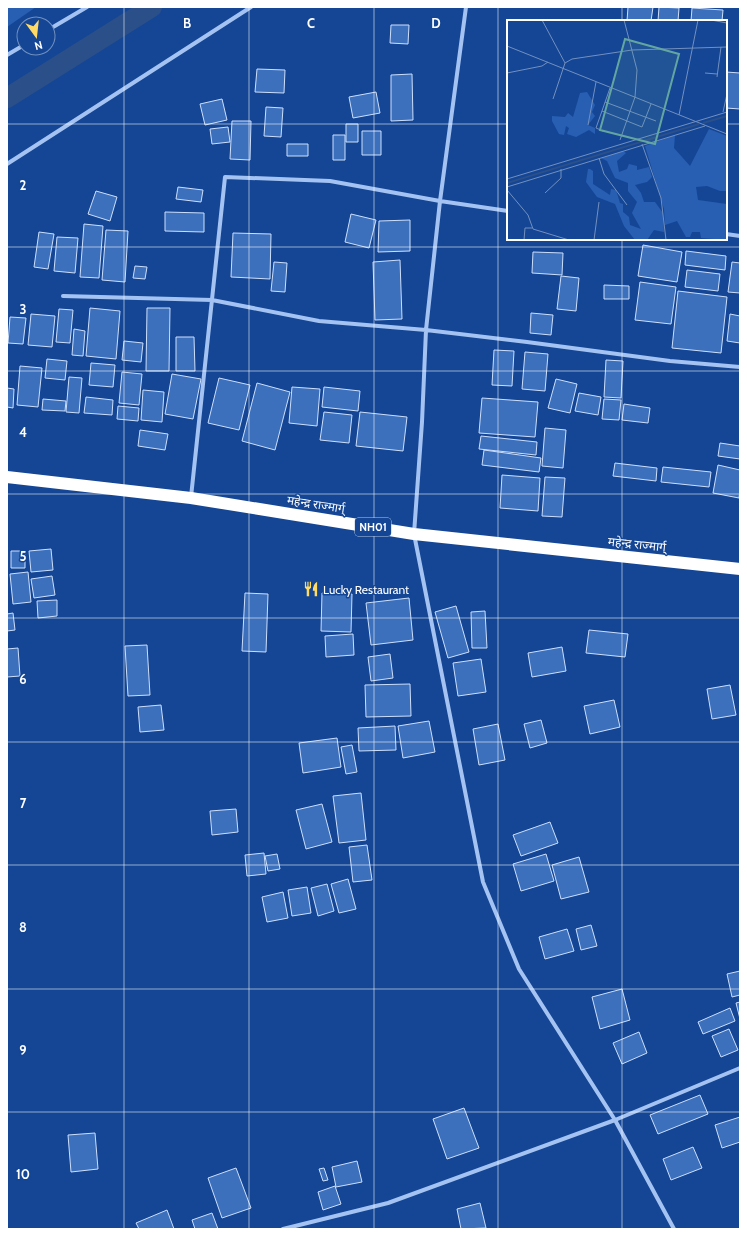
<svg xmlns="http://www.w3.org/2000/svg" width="747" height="1236" viewBox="0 0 747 1236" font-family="Cabin,'Noto Sans Devanagari',sans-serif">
<rect width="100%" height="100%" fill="#144695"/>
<path fill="#285fb3" d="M7,7H36L7,27Z"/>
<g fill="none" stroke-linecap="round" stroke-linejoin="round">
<path stroke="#2b4f89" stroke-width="20" d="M7,98L152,7"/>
</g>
<path fill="#3d70bc" stroke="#ccdffc" d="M628,7H653L651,21H627Z
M659,7L679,8L678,21H658Z
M692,8L723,10L722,21H691Z
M391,25H409L408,44L390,43Z
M257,69L285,70L284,93L255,92Z
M726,72L740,73V109L726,108Z
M412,74L413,120L391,121V75Z
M376,92L380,113L353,118L349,97Z
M222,99L227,120L205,125L200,104Z
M266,107L283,108L281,137L264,136Z
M232,121H251L250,160L230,159Z
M346,124H358V142H346Z
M228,127L230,142L212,144L210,129Z
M362,131H381V155H362Z
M333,135H345V160H333Z
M287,144H308V156H287Z
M178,187L203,190L201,202L176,199Z
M96,191L117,197L110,221L88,214Z
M165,212L204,213V232L165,231Z
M351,214L376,220L369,248L345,242Z
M410,220V251L378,252L379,221Z
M84,224L103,226L99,278L80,277Z
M106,230L128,231L125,282L102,280Z
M39,232L54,234L48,269L34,267Z
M233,233L271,234L270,279L231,277Z
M57,237L78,238L75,273L54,271Z
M643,245L682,252L677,282L638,276Z
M686,251L726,256L725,270L685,265Z
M533,252L563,253L562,275L532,273Z
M400,260L402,319L375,320L373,262Z
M274,262L287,263L285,292L271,291Z
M732,262L740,263V293L728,292Z
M135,266L147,267L145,279L133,278Z
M687,270L720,274L718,291L685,287Z
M561,276L579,278L576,311L557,309Z
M640,282L676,287L671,324L635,320Z
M604,285L629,286V299H604Z
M678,291L727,297L721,353L672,348Z
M90,308L120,311L116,359L86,356Z
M147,308H170L169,371H146Z
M59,309L73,310L70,343L56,342Z
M531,313L553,315L551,335L530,333Z
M31,314L55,316L52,347L28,345Z
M730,314L740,316V343L727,341Z
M10,317L26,318L23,344L8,343Z
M74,329L85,331L83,356L72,355Z
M176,337H194L195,371H176Z
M124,341L143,343L141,362L122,360Z
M494,350L514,351L512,386L492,385Z
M525,352L548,354L545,391L522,389Z
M47,359L67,361L65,380L45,378Z
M606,360L623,361L621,398L604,397Z
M91,363L115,365L113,387L89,385Z
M20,366L42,368L38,407L17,405Z
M122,372L142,374L139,405L119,403Z
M172,374L201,379L193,419L165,414Z
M69,377L82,378L79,413L66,412Z
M219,378L250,385L239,430L208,423Z
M556,379L577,384L570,413L548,408Z
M257,383L290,392L275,450L242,441Z
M292,387L320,389L317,426L289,423Z
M324,387L360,391L358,411L322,407Z
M7,388L14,389L13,408L7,407Z
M143,390L164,392L162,422L141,420Z
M579,393L601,397L598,415L575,411Z
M86,397L113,400L112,415L84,413Z
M482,398L538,402L535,437L479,433Z
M43,399L66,401L65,411L42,410Z
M604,399L621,400L619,420L602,419Z
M624,404L650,408L648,423L622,420Z
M118,406L139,408L138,421L117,419Z
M324,412L352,415L349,443L320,440Z
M360,412L407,417L403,451L356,446Z
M545,428L566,430L563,468L542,466Z
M140,430L168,434L165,450L138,446Z
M481,436L537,442L536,455L479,449Z
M720,443L740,446V459L718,456Z
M484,450L541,458L539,472L482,465Z
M615,463L657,468L656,481L613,476Z
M718,465L740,470V490L739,498L713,493Z
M663,467L711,472L709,487L661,482Z
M502,475L540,478L538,511L500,508Z
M545,477L565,478L562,517L542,516Z
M51,549L53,570L31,572L29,551Z
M11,551H25V568H11Z
M28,572L31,602L13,604L10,574Z
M52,576L55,595L34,598L31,579Z
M245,593L268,594L266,652L242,651Z
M322,593L352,594L351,632L321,631Z
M409,598L413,640L371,645L366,603Z
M57,600V616L38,618L37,601Z
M456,606L469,652L448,658L435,612Z
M485,611L487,648H472L471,612Z
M13,613L15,630L7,631V614Z
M589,630L628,634L625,657L586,653Z
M353,634L354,655L326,657L325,636Z
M147,645L150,695L128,696L125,646Z
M562,647L566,671L532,677L528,653Z
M18,648L20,676L7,677V649Z
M390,654L393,678L371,681L368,657Z
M481,659L486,692L458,696L453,663Z
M410,684L411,716L366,717L365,685Z
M730,685L736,715L712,719L707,689Z
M614,700L620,727L590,734L584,706Z
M161,705L164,730L140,732L138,707Z
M541,720L547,743L530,748L524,724Z
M429,721L435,752L403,758L398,726Z
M498,724L505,760L479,765L473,729Z
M395,726L396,750L359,751L358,728Z
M337,738L341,767L303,773L299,743Z
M352,745L357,772L346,774L341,747Z
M361,793L366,840L339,843L333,796Z
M322,804L332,842L306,849L296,810Z
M236,809L238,832L212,835L210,811Z
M550,822L558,843L521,856L513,835Z
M367,845L372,880L353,882L349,847Z
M264,853L266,874L247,876L245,855Z
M277,854L280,869L268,871L265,856Z
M546,854L554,881L521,891L513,864Z
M579,857L589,892L561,899L552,865Z
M348,879L356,909L339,913L331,884Z
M327,884L334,911L318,916L311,888Z
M307,887L311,913L292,916L288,890Z
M283,892L288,918L267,922L262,897Z
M591,925L597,946L581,950L576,929Z
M567,929L574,951L545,959L539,937Z
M740,971V995L732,997L727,974Z
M622,989L630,1020L600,1029L592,997Z
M740,1002V1019L736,1003Z
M730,1008L735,1021L703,1034L698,1022Z
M729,1029L738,1050L721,1057L712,1036Z
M639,1032L647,1053L622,1064L613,1043Z
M700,1095L708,1114L658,1134L650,1115Z
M464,1108L479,1148L447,1159L433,1119Z
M740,1117V1142L722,1148L715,1125Z
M95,1133L98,1169L71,1172L68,1135Z
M693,1147L702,1168L671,1180L663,1159Z
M357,1161L362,1182L336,1187L332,1167Z
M236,1168L251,1208L222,1218L208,1178Z
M324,1168L328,1180L323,1181L319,1169Z
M335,1186L341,1204L323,1210L318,1192Z
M480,1203L486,1228L461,1229L457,1209Z
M167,1210L174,1229H139L136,1223Z
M212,1213L218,1229H195L192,1220Z"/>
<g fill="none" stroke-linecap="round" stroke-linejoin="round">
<path stroke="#a4c3f2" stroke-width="4" d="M466,7L440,201L426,330L422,422L414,534L483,882L519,969L615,1120L674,1229
M48,30L87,7
M7,55L24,45
M7,164L251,7
M726,234L740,236
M63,296L212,300L319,321L426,330L527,342L670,361L740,367
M191,497L225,177L330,181L440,201L508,211
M283,1229L388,1203L615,1120L740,1068"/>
<path stroke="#fff" stroke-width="12" d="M7,477L191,498L414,534L740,569"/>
</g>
<path fill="none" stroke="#fff" stroke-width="1" stroke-opacity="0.55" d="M124,7V1229M249,7V1229M374,7V1229M498,7V1229M622,7V21M7,124H508M726,124H740M622,239V1229M7,247H740M7,371H740M7,494H740M7,618H740M7,742H740M7,865H740M7,989H740M7,1112H740"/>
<defs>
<symbol id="restaurant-bare" viewBox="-9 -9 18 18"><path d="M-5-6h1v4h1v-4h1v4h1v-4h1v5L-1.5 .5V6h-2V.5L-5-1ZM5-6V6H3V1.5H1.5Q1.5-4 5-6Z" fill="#ffda65" stroke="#144695" stroke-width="2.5" paint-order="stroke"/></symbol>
</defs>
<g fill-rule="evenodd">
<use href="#restaurant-bare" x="300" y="578" width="22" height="22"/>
</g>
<g text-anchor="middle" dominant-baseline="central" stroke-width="3" stroke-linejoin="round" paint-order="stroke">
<rect fill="#144695" stroke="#b8c8df" stroke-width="1" x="355" y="518" width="36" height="18" rx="3"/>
<g font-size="11" font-weight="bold" fill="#fff">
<text x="373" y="527">NH01</text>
</g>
<g font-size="12" fill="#fff" stroke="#144695">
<text transform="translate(316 504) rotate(9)">महेन्द्र राज्मार्ग्</text>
<text transform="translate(637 544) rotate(6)">महेन्द्र राज्मार्ग्</text>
</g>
<g font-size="12" fill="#fff" stroke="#144695" text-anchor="start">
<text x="323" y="589">Lucky Restaurant</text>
</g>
</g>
<g transform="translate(507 20)">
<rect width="220" height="220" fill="#144695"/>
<path d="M80,72L88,85L85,92L88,96L81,105L88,108V114L82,110L69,117L60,114L62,108L59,106L57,115L52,114L45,101V96L58,97L61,93L66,97L73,73ZM202,109L220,116L219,171H213L200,166L189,167L191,180L220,184V220L194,218L193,212H185L183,217H179L170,201L158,205L157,189L138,126L168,115L167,128L183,146ZM116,131L119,133L110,141L112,152L120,149L122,144L130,146V150L142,147L145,157L140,162L128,165L134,173L137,182H148L156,193L157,212L147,210L140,220H128L117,206L108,184L90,177L79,162L81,149H83L86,151V164L103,175L104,169L109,170L113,183L116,184V192L122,197L123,205L134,209L125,193L130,182L121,171V163L108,158L100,141L94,138Z" fill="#285fb3"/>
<path fill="none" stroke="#2b4f89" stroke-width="2" d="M196,103L220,96M0,163L192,104"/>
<path fill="none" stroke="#7290bf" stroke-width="1" d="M35,0L58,43L46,79M204,0L220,3M0,26L220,114M58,43L65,39L125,30L220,27M0,53L35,46L41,42M198,53L210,54M210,57L214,27M98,82L149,101M95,91L135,107L144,84M216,92L220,74M172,95L191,0M81,105L89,62M96,111L89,108L103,68M113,120L128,77L130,50L117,0M135,124L154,178L159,220M92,138L97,154L120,185M0,159L220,92M0,167L198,106M0,170L21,195L26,209L62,220M38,173L54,158V149M17,220L18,208H25M87,220L92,182"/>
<path fill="#63a6a1" fill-opacity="0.15" stroke="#63a6a1" stroke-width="2" d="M118,19L172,34L148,124L93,110Z"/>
<rect width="220" height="220" fill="none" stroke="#fff" stroke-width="2"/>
</g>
<g font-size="13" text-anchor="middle" font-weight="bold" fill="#fff" stroke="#144695" stroke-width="3" stroke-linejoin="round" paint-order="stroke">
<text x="187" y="28">B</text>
<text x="311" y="28">C</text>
<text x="436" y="28">D</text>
<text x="23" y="190">2</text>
<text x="23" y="314">3</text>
<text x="23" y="437">4</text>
<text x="23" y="561">5</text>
<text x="23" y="684">6</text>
<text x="23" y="808">7</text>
<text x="23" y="932">8</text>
<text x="23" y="1055">9</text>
<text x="23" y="1179">10</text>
</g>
<rect width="747" height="1236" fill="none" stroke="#ffffff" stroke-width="16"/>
<g transform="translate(36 36) rotate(165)"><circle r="19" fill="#144695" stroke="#7290bf"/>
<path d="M0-3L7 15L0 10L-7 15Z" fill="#ffda65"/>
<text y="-6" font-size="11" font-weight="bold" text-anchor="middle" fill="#ffffff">N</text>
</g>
</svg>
